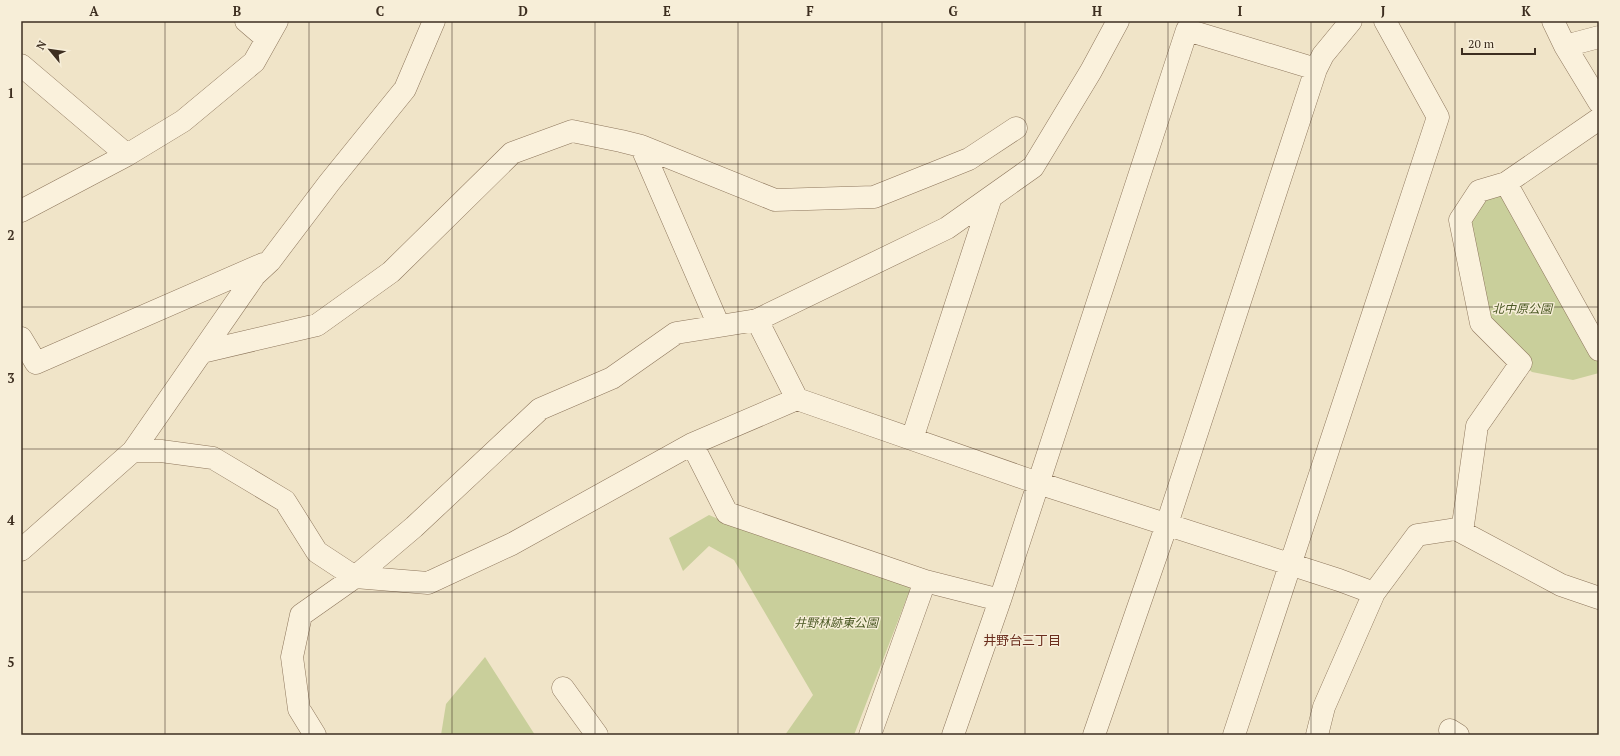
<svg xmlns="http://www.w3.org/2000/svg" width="1620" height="756" viewBox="0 0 1620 756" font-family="'PT Serif','Noto Sans JP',serif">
<rect width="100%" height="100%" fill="#f0e4c8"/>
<path fill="#c9cf9b" d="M1506,183L1599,362V373L1573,380L1532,372L1482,332L1460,220Z
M709,515L744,530L911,587L854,735H785L813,695L734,560L709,546L683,571L669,538Z
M485,657L535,735H441L446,704Z"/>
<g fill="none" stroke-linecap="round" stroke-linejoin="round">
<defs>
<path id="minor" d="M246,21L267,39
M1553,21L1565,46L1599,102
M1565,46L1599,37
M21,65L127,155
M1599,119L1506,183L1599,350
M641,146L775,200L874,197L969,159L1016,128
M21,211L127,155L183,121L254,62L277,21
M757,320L797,399
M21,338L36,363L263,264
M202,352L317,325L391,272L512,153L572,131L621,141L641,146L719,326
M912,439L991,197
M692,444L727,513L925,581L1000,600
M133,451H161L213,458L285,501L317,552L355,577L414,527L540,409L612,378L676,333L757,320L947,228L1033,167L1091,71L1118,21
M1462,532L1477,426L1521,363L1481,323L1460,220L1479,191L1506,183
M21,550L133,451L255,275L270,261L329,183L405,89L434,21
M563,688L597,735
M1450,730L1458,735
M315,735L299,709L292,657L301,615L355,577L428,583L512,544L692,444L797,399L1038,483L1339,580L1374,593L1417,535L1456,529L1561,585L1599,598
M870,735L925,581
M953,735L1000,600L1187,30L1316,69
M1094,735L1167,524L1316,69L1323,55L1351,21
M1234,735L1438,117L1385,21
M1317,735L1324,707L1374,593"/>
</defs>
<use href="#minor" stroke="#8d765c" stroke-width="23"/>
<use href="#minor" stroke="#faf1dc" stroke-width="22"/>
</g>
<path fill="none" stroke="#3d2e20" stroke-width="1" stroke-opacity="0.55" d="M165,21V735M309,21V735M452,21V735M595,21V735M738,21V735M882,21V735M1025,21V735M1168,21V735M1311,21V735M1455,21V735M21,164H1599M21,307H1599M21,449H1599M21,592H1599"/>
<g text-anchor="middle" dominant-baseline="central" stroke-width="3" stroke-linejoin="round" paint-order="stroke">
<g font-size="12" font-style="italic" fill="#4d5a26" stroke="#f7eed8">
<text x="1522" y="308">北中原公園</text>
<text x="836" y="622">井野林跡東公園</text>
</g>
<g font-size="13" fill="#6b2e1e" stroke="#f7eed8">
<text x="1022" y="640">井野台三丁目</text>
</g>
</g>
<rect width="1620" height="756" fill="none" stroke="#f7eed8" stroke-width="44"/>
<g transform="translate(50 50) rotate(299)" stroke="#f7eed8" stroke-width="3" paint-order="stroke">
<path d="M0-3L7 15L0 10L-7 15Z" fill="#3d2e20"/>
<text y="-6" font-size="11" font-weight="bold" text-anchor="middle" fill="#3d2e20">N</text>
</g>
<path d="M1462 48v6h73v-6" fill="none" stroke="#3d2e20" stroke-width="2"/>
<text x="1468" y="48" font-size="12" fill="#3d2e20" stroke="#f7eed8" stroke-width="3" paint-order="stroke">20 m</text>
<rect x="22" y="22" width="1576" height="712" fill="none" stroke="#3d2e20" stroke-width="1.5"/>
<g font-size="13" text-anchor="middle" font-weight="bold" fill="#3d2e20">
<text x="94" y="16">A</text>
<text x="237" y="16">B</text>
<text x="380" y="16">C</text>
<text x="523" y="16">D</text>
<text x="667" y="16">E</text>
<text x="810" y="16">F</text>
<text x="953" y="16">G</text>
<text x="1097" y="16">H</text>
<text x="1240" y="16">I</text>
<text x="1383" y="16">J</text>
<text x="1526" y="16">K</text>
<text x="11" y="98">1</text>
<text x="11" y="240">2</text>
<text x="11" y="383">3</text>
<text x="11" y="525">4</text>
<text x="11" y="667">5</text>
</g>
</svg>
